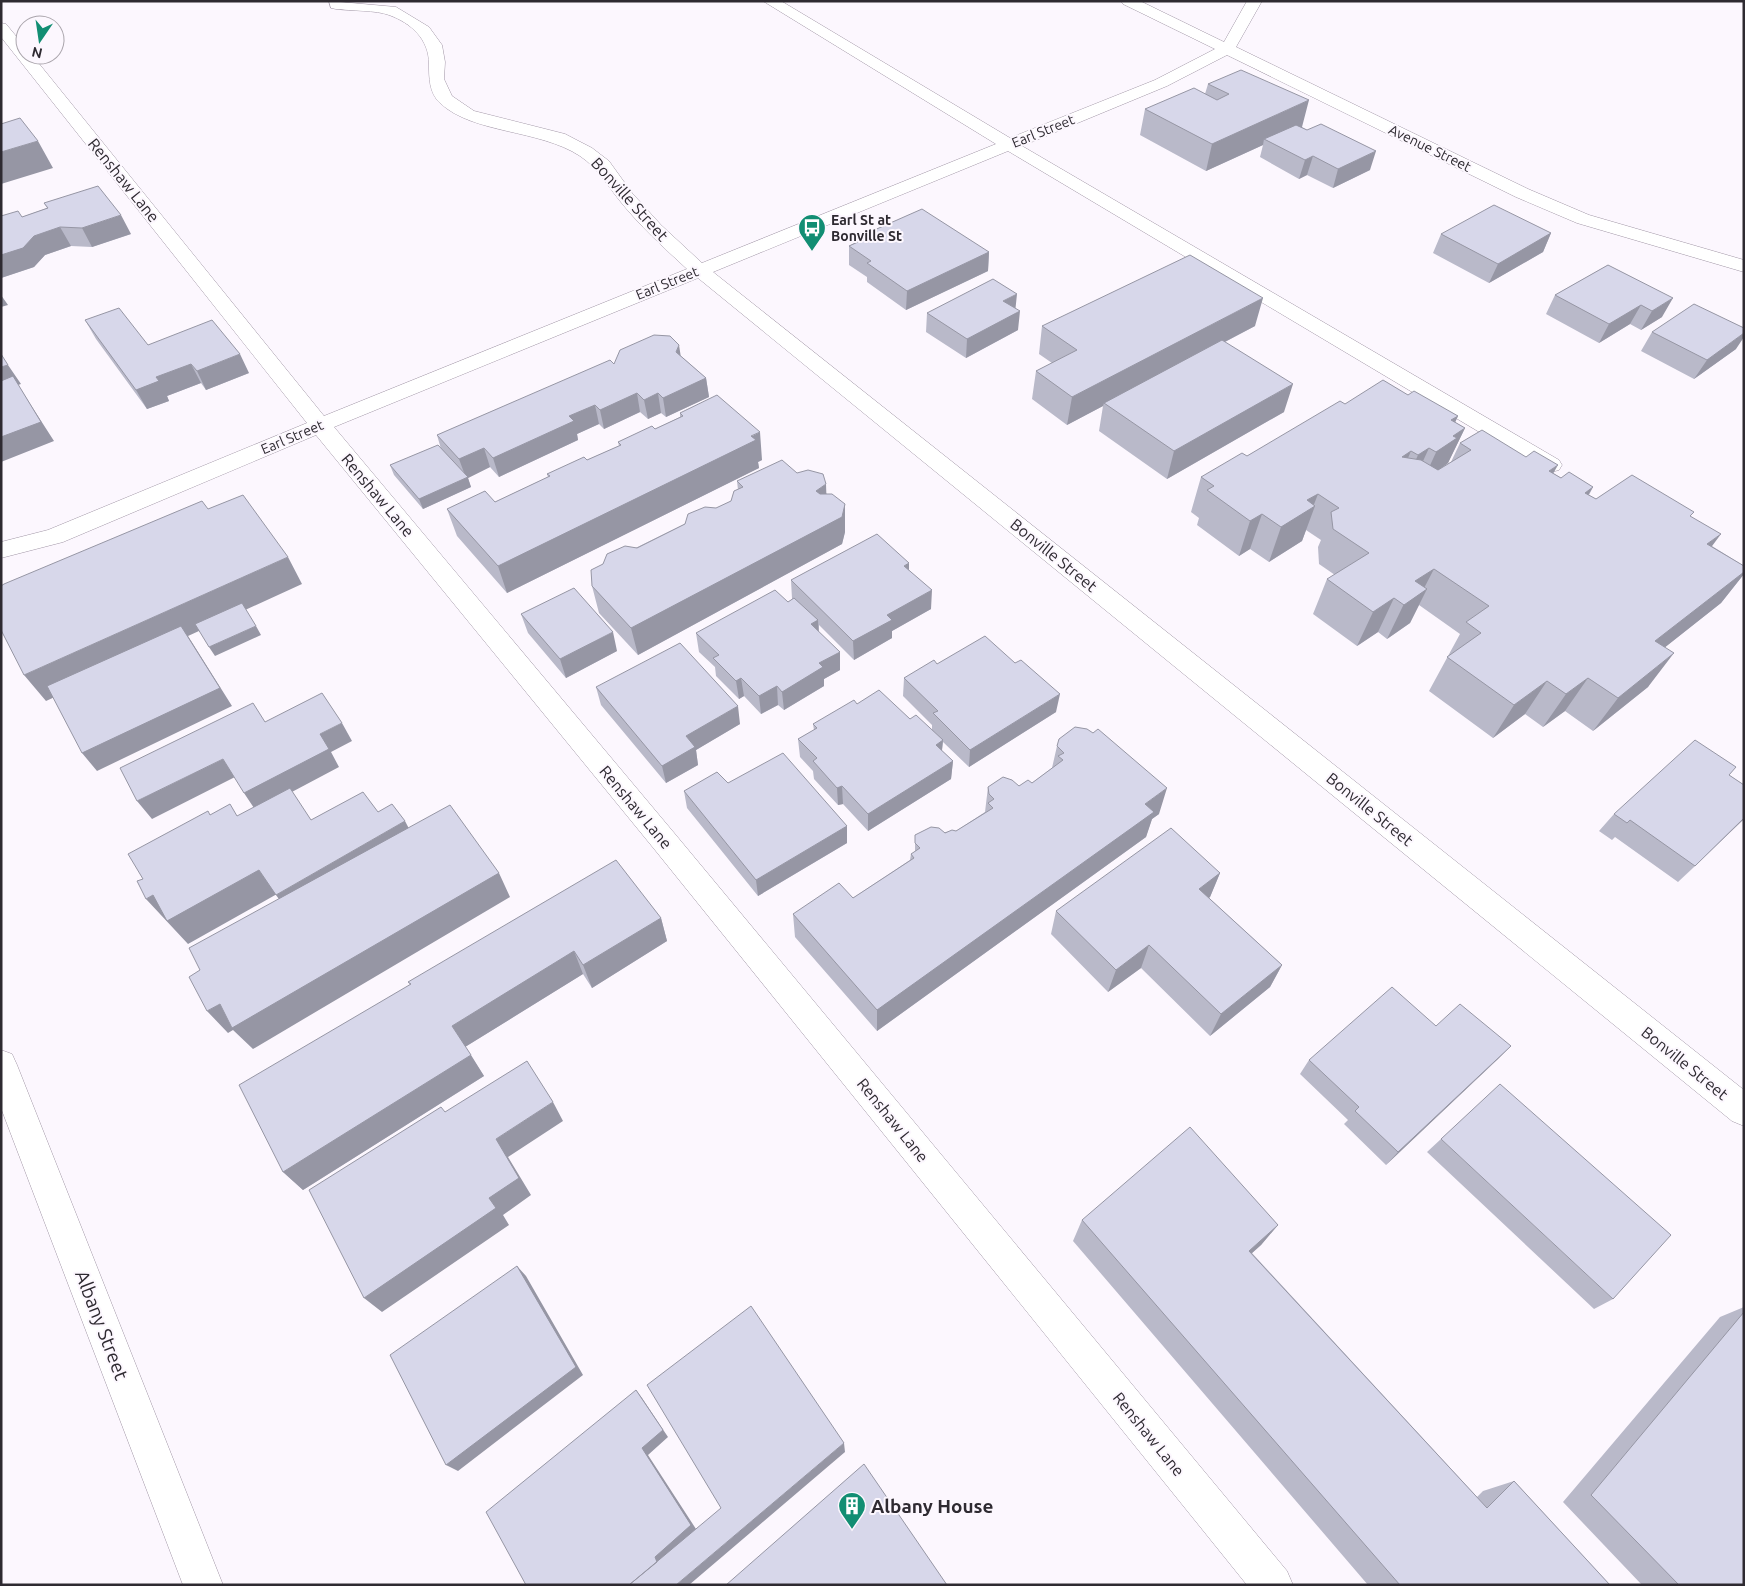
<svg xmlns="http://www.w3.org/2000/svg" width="1745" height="1586" viewBox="0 0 1745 1586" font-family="Ubuntu,sans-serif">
<rect width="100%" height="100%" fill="#fcf7fe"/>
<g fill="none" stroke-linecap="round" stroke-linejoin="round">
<defs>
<path id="minor" d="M329,1L396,7L429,27L442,45L445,62L444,79L452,96L474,111L565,134L592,148L609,161L632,193L661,225L702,263L996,144L763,1H781L1010,138L1155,80L1215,49L1123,4L1121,1H1140L1224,42L1247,1H1262L1236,47L1528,189L1589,215L1744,260V272L1577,223L1516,197L1227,55L1167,86L1022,146L1559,460L1562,465L1559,470L1551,472L1543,470L1008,151L713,272L1744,1090V1126L1732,1121L698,278L334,427L675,834L1287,1571L1293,1585H1247L655,850L316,435L63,542L1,558V542L48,530L307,423L1,37V23L6,24L25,47V55H32L324,416L687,269C663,247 640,226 620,201C607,185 598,168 580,156C539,129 473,134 440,103C429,93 429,77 429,64C429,39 411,23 389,15C376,10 351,11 336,9L331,8Z
M1,1050L12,1054L17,1065L223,1585H183L1,1108Z"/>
</defs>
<use href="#minor" stroke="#a196a6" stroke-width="1"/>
<use href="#minor" fill="#fff" fill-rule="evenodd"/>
</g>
<path fill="#b9b9c9" d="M1208,84L1302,127L1370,170L1333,188L1307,175L1299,179L1260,157L1263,145L1206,171L1140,135L1145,109L1205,94Z
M44,203L131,234L92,247L71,246L45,255L34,267L1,278V216L22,217L47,208Z
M1551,233L1543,252L1489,283L1433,253L1441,234Z
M854,239L989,252L988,271L906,310L867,282V277L849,265V246L854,243Z
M1608,265L1662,317L1641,330L1630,324L1599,343L1546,314L1555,295Z
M1015,308L1018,330L966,358L926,332L927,313Z
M85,320L148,345L249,373L206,390L201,383L167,396L169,401L147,409L96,339Z
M1042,326H1255L1225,342L1284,412L1167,479L1099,431L1103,406L1067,425L1032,399L1036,371L1052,363L1039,354Z
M1652,332L1736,349L1694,379L1641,351Z
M681,356L706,378L709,397L666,417L661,413L648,419L640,412L604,429L599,424L577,434L578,440L499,477L490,467L468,478L471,487L423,509L394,475L390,465L441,449L437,435L614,364Z
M1408,395L1458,416L1455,422L1465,428L1448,463L1443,467L1451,462L1460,443L1553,473L1561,478L1593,487L1589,495L1596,499L1691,517L1712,546L1744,566V574L1721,603L1665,647L1648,687L1593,731L1565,711L1543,727L1525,714L1493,738L1429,691L1460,634L1419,605L1410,623L1387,639L1378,632L1357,646L1313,614L1327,579L1335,575L1319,564L1318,547L1321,540L1306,530L1302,541L1269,562L1250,549L1239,556L1197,525L1199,518L1191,512L1201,477L1247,456L1345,404Z
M680,413L762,460L758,462L759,468L507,593L457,536L447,509L495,502L548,477L547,474L587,460L619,446L618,442L655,429L680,417Z
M797,473L827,494L845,504V532L842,544L638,655L599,613L592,586L603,564L731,501L738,490L737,481Z
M909,570L931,609L892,631V638L854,660L819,625V632L840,670L824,679V686L784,710L778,705L761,714L744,696L739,699L716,676L715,667L699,652L696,633L788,602L792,599L791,580Z
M521,614L617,651L566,678L528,633Z
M937,664L1056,712L969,767L943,742L942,751L953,761L951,779L868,831L843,804L838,805L814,779L813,771L800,757L798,739L814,730L813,724L857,704L910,719L932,730V725L903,696L904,678Z
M596,687L740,724L696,750L698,765L666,783L601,705Z
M1057,746L1159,814L1152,819L1146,837L877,1031L795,937L793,914L853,898L910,860L911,854L915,852V835L956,831L985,812L988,787L1019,786L1032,783L1052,768Z
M1729,775L1744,785V819L1678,882L1615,837L1612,840L1599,831L1614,814Z
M728,783L847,826V843L758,896L687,808L684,791Z
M1220,873L1210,897L1209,898L1282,965L1270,987L1210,1036L1141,968L1108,992L1051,934L1056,911Z
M661,918L667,941L592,988L583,974L465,1047L484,1076L303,1190L283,1172L410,985L408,982Z
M1436,1026L1511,1046L1386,1165L1344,1124L1348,1120L1300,1074L1309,1060Z
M1441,1139L1613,1299L1594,1309L1427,1152Z
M1082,1220L1278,1225L1261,1245L1252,1253L1477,1497L1483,1491L1514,1481L1610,1585H1368L1073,1241Z
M1744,1307V1585H1642L1563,1502L1720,1317Z"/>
<path fill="#9696a4" d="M1309,100L1302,127L1270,142L1264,139L1263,145L1206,171L1212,144Z
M38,141L53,168L1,184V152Z
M1376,151L1370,170L1333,188L1338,169Z
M1313,156L1307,175L1299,179L1305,160Z
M121,215L131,234L92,247L82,228Z
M60,227L71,246L45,255L34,267L1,278V255L34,236Z
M1551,233L1543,252L1489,283L1498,264Z
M989,252L988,271L906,310L907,291Z
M1017,294L1015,313L1003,301Z
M1,295L8,305L1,307Z
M1263,298L1255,326L1106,404L1104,403L1103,406L1067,425L1072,397Z
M1673,298L1662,317L1641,330L1652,311Z
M1641,305L1630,324L1599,343L1609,324Z
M1020,311L1018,330L966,358L967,339Z
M1744,333V337L1736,349L1694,379L1707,360Z
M679,345L682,364L676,352Z
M240,354L249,373L206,390L197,371Z
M191,364L201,383L167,396L169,401L147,409L136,390L156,377Z
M8,365L21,384L18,385L54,441L1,462V367Z
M706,378L709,397L666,417L663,398Z
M1293,384L1284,412L1167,479L1174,451Z
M637,393L640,412L604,429L600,410Z
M658,393L661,413L648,419L644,400Z
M595,405L599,424L577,434L578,440L499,477L493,458L569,416Z
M1458,416L1444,447L1453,436L1465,428L1448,463L1444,466L1420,487L1451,420Z
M760,432L762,460L758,462L759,468L507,593L498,566Z
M484,448L490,467L468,478L471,487L423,509L419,499L466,478L459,459Z
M1429,448L1413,483L1402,490L1418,455Z
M1411,451L1396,486L1402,457Z
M1558,465L1538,500L1549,471Z
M826,484L827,512L816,491Z
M1593,487L1572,522L1585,493Z
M1318,494L1313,507L1315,506L1302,541L1269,562L1281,527L1307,500Z
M845,504V532L842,544L638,655L631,628Z
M1262,514L1250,549L1239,556L1250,521Z
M1721,534L1695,569L1707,544Z
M288,557L302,584L188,636L232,706L97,771L82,753L188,636L46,701L24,675Z
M909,563V582L904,566Z
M1434,569L1422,592L1427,589L1410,623L1387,639L1415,581Z
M1744,572V574L1721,603L1630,675L1655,641Z
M932,590L931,609L892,631V638L854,660L853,641L887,615Z
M1394,598L1378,632L1357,646L1373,612Z
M818,620L819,639L811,624Z
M256,626L261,635L215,656L209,647Z
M613,632L617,651L566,678L560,659Z
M840,652V670L824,679V686L784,710L782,692L819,663Z
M1674,653L1648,687L1593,731L1618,698Z
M741,678L744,696L739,699L736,681Z
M1588,678L1565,711L1543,727L1566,694Z
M1547,681L1525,714L1493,738L1514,705Z
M777,686L778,705L761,714L759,696Z
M1060,694L1056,712L969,767L970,750Z
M738,706L740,724L696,750L698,765L666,783L662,766L686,736Z
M342,723L352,741L331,752L339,767L256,811L244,793L320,734Z
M943,740L941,758L936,745Z
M223,759L235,777L152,819L137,801Z
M953,761L951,779L868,831V814Z
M842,786L843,804L838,805L837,788Z
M1167,788L1159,814L1152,819L1146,837L877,1031V1010L1145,804Z
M1744,818V819L1678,882L1695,866Z
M405,821L418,846L293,919L276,895Z
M847,826V843L758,896L756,880Z
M259,870L277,894L188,944L146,899L153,895Z
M499,873L510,897L253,1049L233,1030L228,1033L207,1011L220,1004Z
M1220,873L1210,897L1189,912L1199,889Z
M661,918L667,941L592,988L583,965Z
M1149,945L1141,968L1108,992L1116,970Z
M574,951L583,974L465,1047L452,1026Z
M1282,965L1270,987L1210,1036L1221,1014Z
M1511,1046L1497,1060L1386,1165L1398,1152Z
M471,1055L484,1076L303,1190L283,1172Z
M553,1102L563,1121L508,1157L531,1195L503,1215L509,1225L382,1312L364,1298L489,1198L496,1139Z
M1278,1225L1261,1245L1233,1270L1249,1251Z
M517,1266L526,1276L583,1375L458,1471L446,1465Z
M636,1390L642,1398L668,1437L648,1455L696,1529L645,1585L655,1557L642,1448Z
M844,1443L845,1452L689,1585H676Z"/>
<path fill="#d7d7ea" stroke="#9696a4" d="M1241,70L1309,100L1212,144L1145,109L1194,88L1217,100L1229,94L1208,84Z
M20,118L38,141L1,152V124Z
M1321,124L1376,151L1338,169L1313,156L1305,160L1264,139L1296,125L1307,130Z
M98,186L121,215L82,228L60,227L34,236L23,248L1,255V216L18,211L22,217L48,208L44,203Z
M1494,205L1551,233L1498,264L1441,234Z
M922,209L989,252L907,291L867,263L871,261L849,246L858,242L854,239Z
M1190,255L1263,298L1072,397L1036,371L1077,350L1042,326Z
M1608,265L1673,298L1652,311L1641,305L1609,324L1555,295Z
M993,279L1017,294L1003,301L1020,311L967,339L927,313Z
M1694,304L1744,328V333L1707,360L1652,332Z
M119,308L148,345L212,320L240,354L197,371L191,364L156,377L159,381L136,390L85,320Z
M654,335L670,336L679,345L676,352L706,378L663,398L658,393L644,400L637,393L600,410L595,405L569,416L574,421L493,458L484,448L459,459L437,435L610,360L614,364L620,350Z
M1222,340L1293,384L1174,451L1104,403Z
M1,354L8,365L1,367Z
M13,376L41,422L1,437V381Z
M1383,380L1408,395L1414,391L1458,416L1451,420L1465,428L1453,436L1457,438L1436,452L1429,448L1418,455L1411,451L1402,457L1421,460L1438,470L1471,450L1460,443L1482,430L1526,457L1534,451L1558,465L1549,471L1561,478L1569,472L1593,487L1585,493L1596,499L1632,475L1694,512L1690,516L1721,534L1707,544L1744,566V572L1655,641L1674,653L1618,698L1588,678L1566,694L1547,681L1514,705L1447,657L1481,633L1466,622L1489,606L1434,569L1415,581L1427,589L1404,605L1394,598L1373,612L1327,579L1369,553L1333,529L1331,512L1339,508L1318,494L1307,500L1315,506L1281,527L1262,514L1250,521L1207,490L1214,486L1201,477L1242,453L1247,456L1340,401L1345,404Z
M717,395L760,432L751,436L756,440L498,566L447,509L485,491L495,502L550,476L547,474L584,457L587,460L621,445L618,442L652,426L655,429L683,416L680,413Z
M438,445L468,477L419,499L390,465Z
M782,460L797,473L808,470L823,474L826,484L816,491L820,494H832L845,504L842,517L631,628L592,586L591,570L603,564L607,554L625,546L637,548L685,524L688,514L705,507L716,508L731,501L734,491L743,487L737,481Z
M243,495L288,557L24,675L1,630V586L4,584L202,501L208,509Z
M877,534L909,563L904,566L932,590L887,615L892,620L853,641L791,580Z
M574,588L613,632L560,659L521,614Z
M775,590L788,602L794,598L818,620L811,624L840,652L819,663L823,667L782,692L777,686L759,696L741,678L736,681L713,658L719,655L696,633Z
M242,603L256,626L209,647L195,624Z
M181,626L220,688L82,753L47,686Z
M985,636L1015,663L1021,660L1060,694L970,750L933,713L938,711L904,678L934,660L937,664Z
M680,643L738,706L686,736L695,747L662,766L596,687Z
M879,690L910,719L916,715L943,740L936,745L953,761L868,814L842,786L837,788L813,761L817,758L798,739L817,728L813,724L854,700L857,704Z
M322,693L342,723L320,734L329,749L244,793L223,759L137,801L120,768L253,703L265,722Z
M1075,727L1087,729L1093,733L1098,729L1167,788L1145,804L1154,812L877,1010L793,914L839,883L853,898L914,858L911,854L920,848L915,843V835L931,827L939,828L945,833L952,830L956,831L993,808L988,803L994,799L989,794L988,787L1003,777L1012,780L1019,786L1028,780L1032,783L1063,760L1058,756L1064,753L1057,746L1059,739Z
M1695,740L1736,767L1729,775L1744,785V818L1695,866L1630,820L1627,823L1614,814Z
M783,753L847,826L756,880L684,791L717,772L728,783Z
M290,788L311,820L363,792L378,812L392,804L405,821L276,895L259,870L167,921L153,895L146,899L137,881L143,879L128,854L208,811L210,815L230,804L237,816Z
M450,805L499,873L232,1028L220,1004L207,1011L189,977L200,970L189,948Z
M1171,828L1220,873L1199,889L1282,965L1221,1014L1149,945L1116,970L1056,911Z
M616,860L661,918L583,965L574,951L452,1026L471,1055L283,1172L239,1085L411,984L408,982Z
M1392,987L1436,1026L1460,1004L1511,1046L1398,1152L1355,1111L1359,1107L1309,1060Z
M527,1061L553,1102L496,1139L519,1178L489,1198L496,1208L364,1298L309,1190L441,1107L445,1112Z
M1500,1084L1671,1235L1613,1299L1441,1139Z
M1190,1127L1278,1225L1249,1251L1487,1508L1514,1481L1610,1585H1400L1082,1220Z
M517,1266L576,1367L446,1465L390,1355Z
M751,1306L844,1443L676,1585H629L721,1508L647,1385Z
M1744,1312V1585H1679L1591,1495Z
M636,1390L663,1430L642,1448L691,1525L655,1557L657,1562L629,1585H526L486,1512Z
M864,1464L947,1585H726Z"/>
<defs>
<symbol id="bus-pin" viewBox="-11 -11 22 30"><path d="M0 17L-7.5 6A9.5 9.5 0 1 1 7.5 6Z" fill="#128e73" stroke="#fcf7fe"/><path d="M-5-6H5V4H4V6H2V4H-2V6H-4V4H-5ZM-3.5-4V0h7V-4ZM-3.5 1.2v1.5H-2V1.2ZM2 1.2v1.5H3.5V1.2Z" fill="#fff"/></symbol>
<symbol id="building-pin" viewBox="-11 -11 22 30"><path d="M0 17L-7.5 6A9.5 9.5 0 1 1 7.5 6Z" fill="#128e73" stroke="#fcf7fe"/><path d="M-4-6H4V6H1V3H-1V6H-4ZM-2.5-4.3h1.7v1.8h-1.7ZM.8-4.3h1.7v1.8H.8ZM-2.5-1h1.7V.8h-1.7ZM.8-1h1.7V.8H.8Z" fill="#fff"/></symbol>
</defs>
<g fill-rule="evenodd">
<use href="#bus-pin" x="796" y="212" width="32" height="43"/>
<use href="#building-pin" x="836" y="1490" width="32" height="43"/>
</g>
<g text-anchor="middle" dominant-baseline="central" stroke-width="4" stroke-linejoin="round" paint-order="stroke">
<g font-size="14" fill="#2e2a31" stroke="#fcf7fe">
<text transform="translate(1043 131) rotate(-22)">Earl Street</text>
<text transform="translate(1430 148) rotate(26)">Avenue Street</text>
<text transform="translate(667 283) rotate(-22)">Earl Street</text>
<text transform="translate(292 437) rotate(-23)">Earl Street</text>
</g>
<g font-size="14" font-weight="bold" fill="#2e2a31" stroke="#fcf7fe" text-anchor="start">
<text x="831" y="220">Earl St at<tspan x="831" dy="16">Bonville St</tspan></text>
</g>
<g font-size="16" fill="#2e2a31" stroke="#fcf7fe">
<text transform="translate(124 180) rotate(51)">Renshaw Lane</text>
<text transform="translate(630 199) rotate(48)">Bonville Street</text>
<text transform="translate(378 495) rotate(50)">Renshaw Lane</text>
<text transform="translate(1054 555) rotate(39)">Bonville Street</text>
<text transform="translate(636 807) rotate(50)">Renshaw Lane</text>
<text transform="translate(1370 809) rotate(39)">Bonville Street</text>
<text transform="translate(1685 1063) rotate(39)">Bonville Street</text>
<text transform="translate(893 1120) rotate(51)">Renshaw Lane</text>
<text transform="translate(1149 1434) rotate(51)">Renshaw Lane</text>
</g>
<g font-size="19" fill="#2e2a31" stroke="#fcf7fe">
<text transform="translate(102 1325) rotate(69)">Albany Street</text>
</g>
<g font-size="19" font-weight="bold" fill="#2e2a31" stroke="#fcf7fe" text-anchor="start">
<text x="871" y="1506">Albany House</text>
</g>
</g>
<rect width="1745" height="1586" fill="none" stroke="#2e2a31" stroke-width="5"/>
<g transform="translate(40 40) rotate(193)"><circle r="24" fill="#fcf7fe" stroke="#aaa5ac"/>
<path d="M0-4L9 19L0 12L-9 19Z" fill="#128e73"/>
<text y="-8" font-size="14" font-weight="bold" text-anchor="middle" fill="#2e2a31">N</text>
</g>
</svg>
